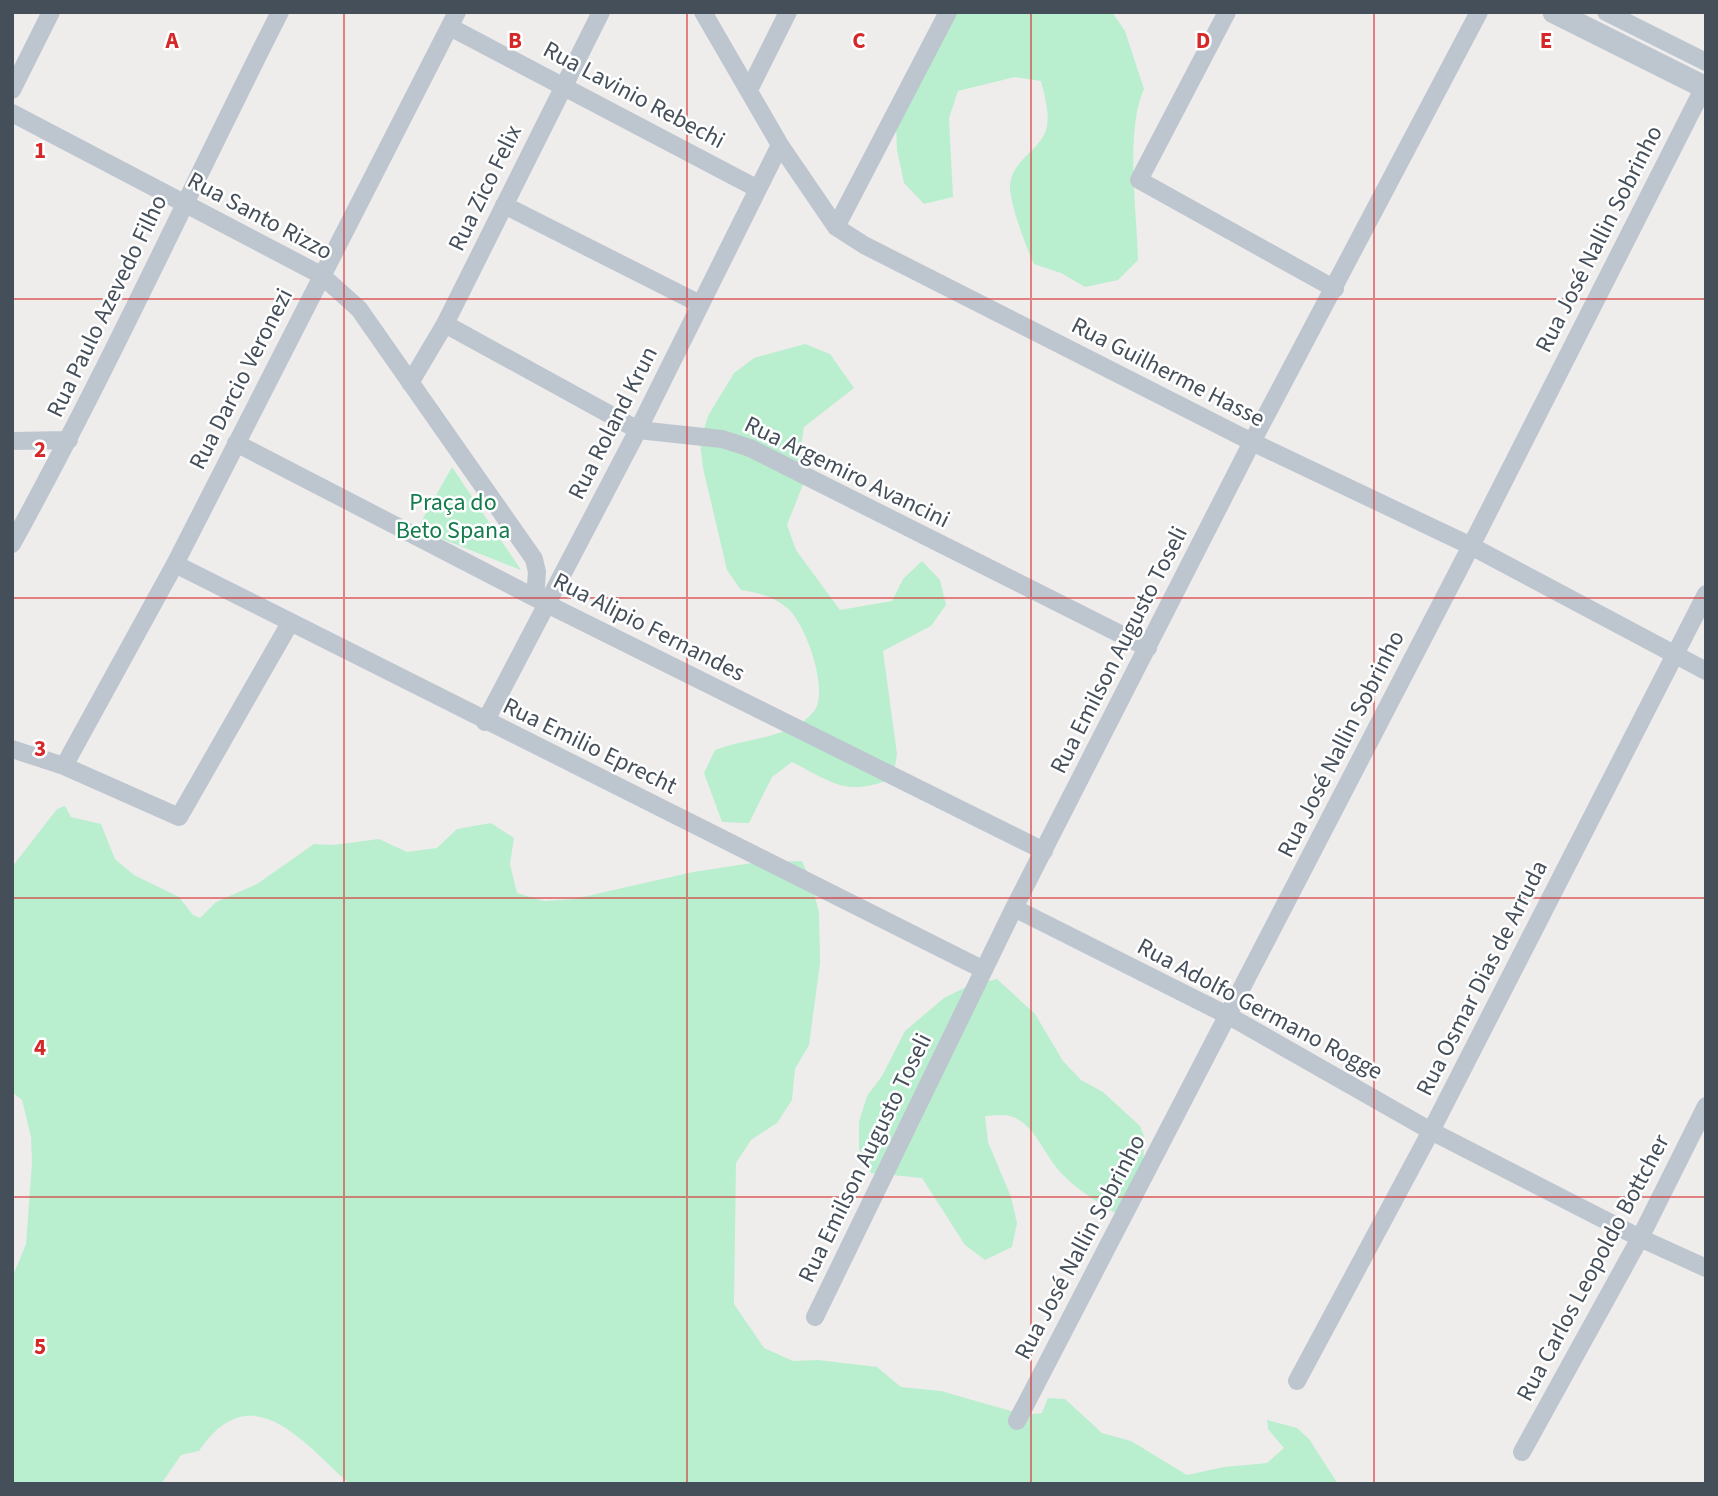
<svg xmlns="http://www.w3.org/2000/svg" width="1718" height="1496" viewBox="0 0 1718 1496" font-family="'Source Sans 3',sans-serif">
<rect width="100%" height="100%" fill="#efecec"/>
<path fill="#b9efcf" d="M945,12H1112L1125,31L1144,89C1125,129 1137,214 1138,260L1118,280L1085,287L1061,273L1034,264C1026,247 1009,202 1010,185C1012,162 1036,151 1044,135C1052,119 1045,98 1041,81L1015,77L958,91L949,118L953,197L924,204L904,183L897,150L896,125Z
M805,344L830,354L854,388L804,427L800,452L806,477L787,525L796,550L840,610L892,601L903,579L922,561L940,580L946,605L931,626L883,651L897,754L893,779C845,796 835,784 792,762L772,777L749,823L722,822L704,773L715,750C746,738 794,738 814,711C830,691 805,621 786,607C772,596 759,593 741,590L727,570L703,468L700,442L708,416L734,373L754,358Z
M452,467L521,570L417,529Z
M65,806L71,817L101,824L115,859L134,875L179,897L193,915L200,918L216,902L257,884L314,844L333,845L379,839L407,852L437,848L457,829L491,823L514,838L510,864L517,893L544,901L574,899L693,872L752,863L802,861L812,884L819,913L820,963L809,1045L795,1069L792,1100L777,1123L751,1140L736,1163L734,1304L764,1348L793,1361L818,1360L877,1367L901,1387L941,1391L1025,1415L1042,1413L1048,1398L1065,1399L1102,1433L1131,1441L1187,1475L1224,1467L1267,1463L1284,1448L1268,1429L1267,1420L1297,1428L1309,1439L1338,1484H350C303,1443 252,1373 199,1451L181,1455L161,1484H12V1278L26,1244L32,1162L31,1137L22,1100L12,1092V867L57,809Z
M997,979L1035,1014L1063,1061L1081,1080L1103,1092L1140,1126L1144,1136L1143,1173L1115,1213C1096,1201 1078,1190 1062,1174C1045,1157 1036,1126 1013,1117C1005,1114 993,1116 985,1116L988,1142L1011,1197L1017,1223L1012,1247L985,1260L965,1245L922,1178L871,1173L859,1149V1122L867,1096L882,1076L905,1031L944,998L968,986Z"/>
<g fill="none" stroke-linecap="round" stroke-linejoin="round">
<path stroke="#bdc6cf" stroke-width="18" d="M703,12L780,145L836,227L864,245L1252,442L1471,546L1706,671
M1227,12L1139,180L1335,289
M1606,12L1706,62
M450,27L758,189
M12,90L51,12
M749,90L788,12
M12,113L321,275L359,309L534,559L537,572L535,598
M504,205L700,304
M836,227L948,12
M445,324L638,430L722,439L750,448L1148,648
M410,383L445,324L601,12
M12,441L69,440
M236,443L547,604L1044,851
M12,544C108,370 190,189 280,12
M175,564L984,970
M485,722L638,430L780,145
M12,749L64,766L179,817L290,623
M64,766L175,564L457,12
M1014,908L1229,1016L1431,1131L1640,1238L1706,1268
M815,1317L1014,908L1252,442L1479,12
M1297,1381L1431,1131L1706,594
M1017,1421L1471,546L1704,87
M1522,1452L1640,1238L1706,1106"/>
<path stroke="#bdc6cf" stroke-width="23" d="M1554,12L1706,88"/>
</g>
<path fill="none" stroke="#d62828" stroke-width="2" stroke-opacity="0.55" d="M344,12V1484M687,12V1484M1031,12V1484M1374,12V1484M12,299H1706M12,598H1706M12,898H1706M12,1197H1706"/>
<g text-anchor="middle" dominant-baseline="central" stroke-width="5" stroke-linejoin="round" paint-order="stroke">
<g font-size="24" fill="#454f5a" stroke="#fff">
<text transform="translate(634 95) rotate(28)">Rua Lavinio Rebechi</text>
<text transform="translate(485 188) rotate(-64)">Rua Zico Felix</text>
<text transform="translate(260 216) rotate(28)">Rua Santo Rizzo</text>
<text transform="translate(1599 239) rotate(-63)">Rua José Nallin Sobrinho</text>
<text transform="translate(107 306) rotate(-64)">Rua Paulo Azevedo Filho</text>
<text transform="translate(1168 372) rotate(27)">Rua Guilherme Hasse</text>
<text transform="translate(241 379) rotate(-63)">Rua Darcio Veronezi</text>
<text transform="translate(613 423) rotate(-63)">Rua Roland Krun</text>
<text transform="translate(847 472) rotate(26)">Rua Argemiro Avancini</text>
<text transform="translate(649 627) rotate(27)">Rua Alipio Fernandes</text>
<text transform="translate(1119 650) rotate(-63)">Rua Emilson Augusto Toseli</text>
<text transform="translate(1341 744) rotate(-63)">Rua José Nallin Sobrinho</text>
<text transform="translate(590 746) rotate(26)">Rua Emilio Eprecht</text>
<text transform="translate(1482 978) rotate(-63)">Rua Osmar Dias de Arruda</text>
<text transform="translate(1260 1009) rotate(28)">Rua Adolfo Germano Rogge</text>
<text transform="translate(865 1158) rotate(-64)">Rua Emilson Augusto Toseli</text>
<text transform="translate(1080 1247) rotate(-62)">Rua José Nallin Sobrinho</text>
<text transform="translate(1593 1268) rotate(-62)">Rua Carlos Leopoldo Bottcher</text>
</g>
<g font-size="24" fill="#147c4c" stroke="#fff">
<text x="453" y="502">Praça do<tspan x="453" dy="28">Beto Spana</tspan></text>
</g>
</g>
<g font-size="23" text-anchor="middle" font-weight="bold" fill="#d62828" stroke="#fff" stroke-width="5" stroke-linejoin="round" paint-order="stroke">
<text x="172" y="48">A</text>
<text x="515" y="48">B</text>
<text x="859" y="48">C</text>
<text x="1203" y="48">D</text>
<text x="1546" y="48">E</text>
<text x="40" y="158">1</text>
<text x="40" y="457">2</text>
<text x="40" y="756">3</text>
<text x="40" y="1055">4</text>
<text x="40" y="1354">5</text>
</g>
<rect width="1718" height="1496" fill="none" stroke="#454f5a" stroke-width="28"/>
</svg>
